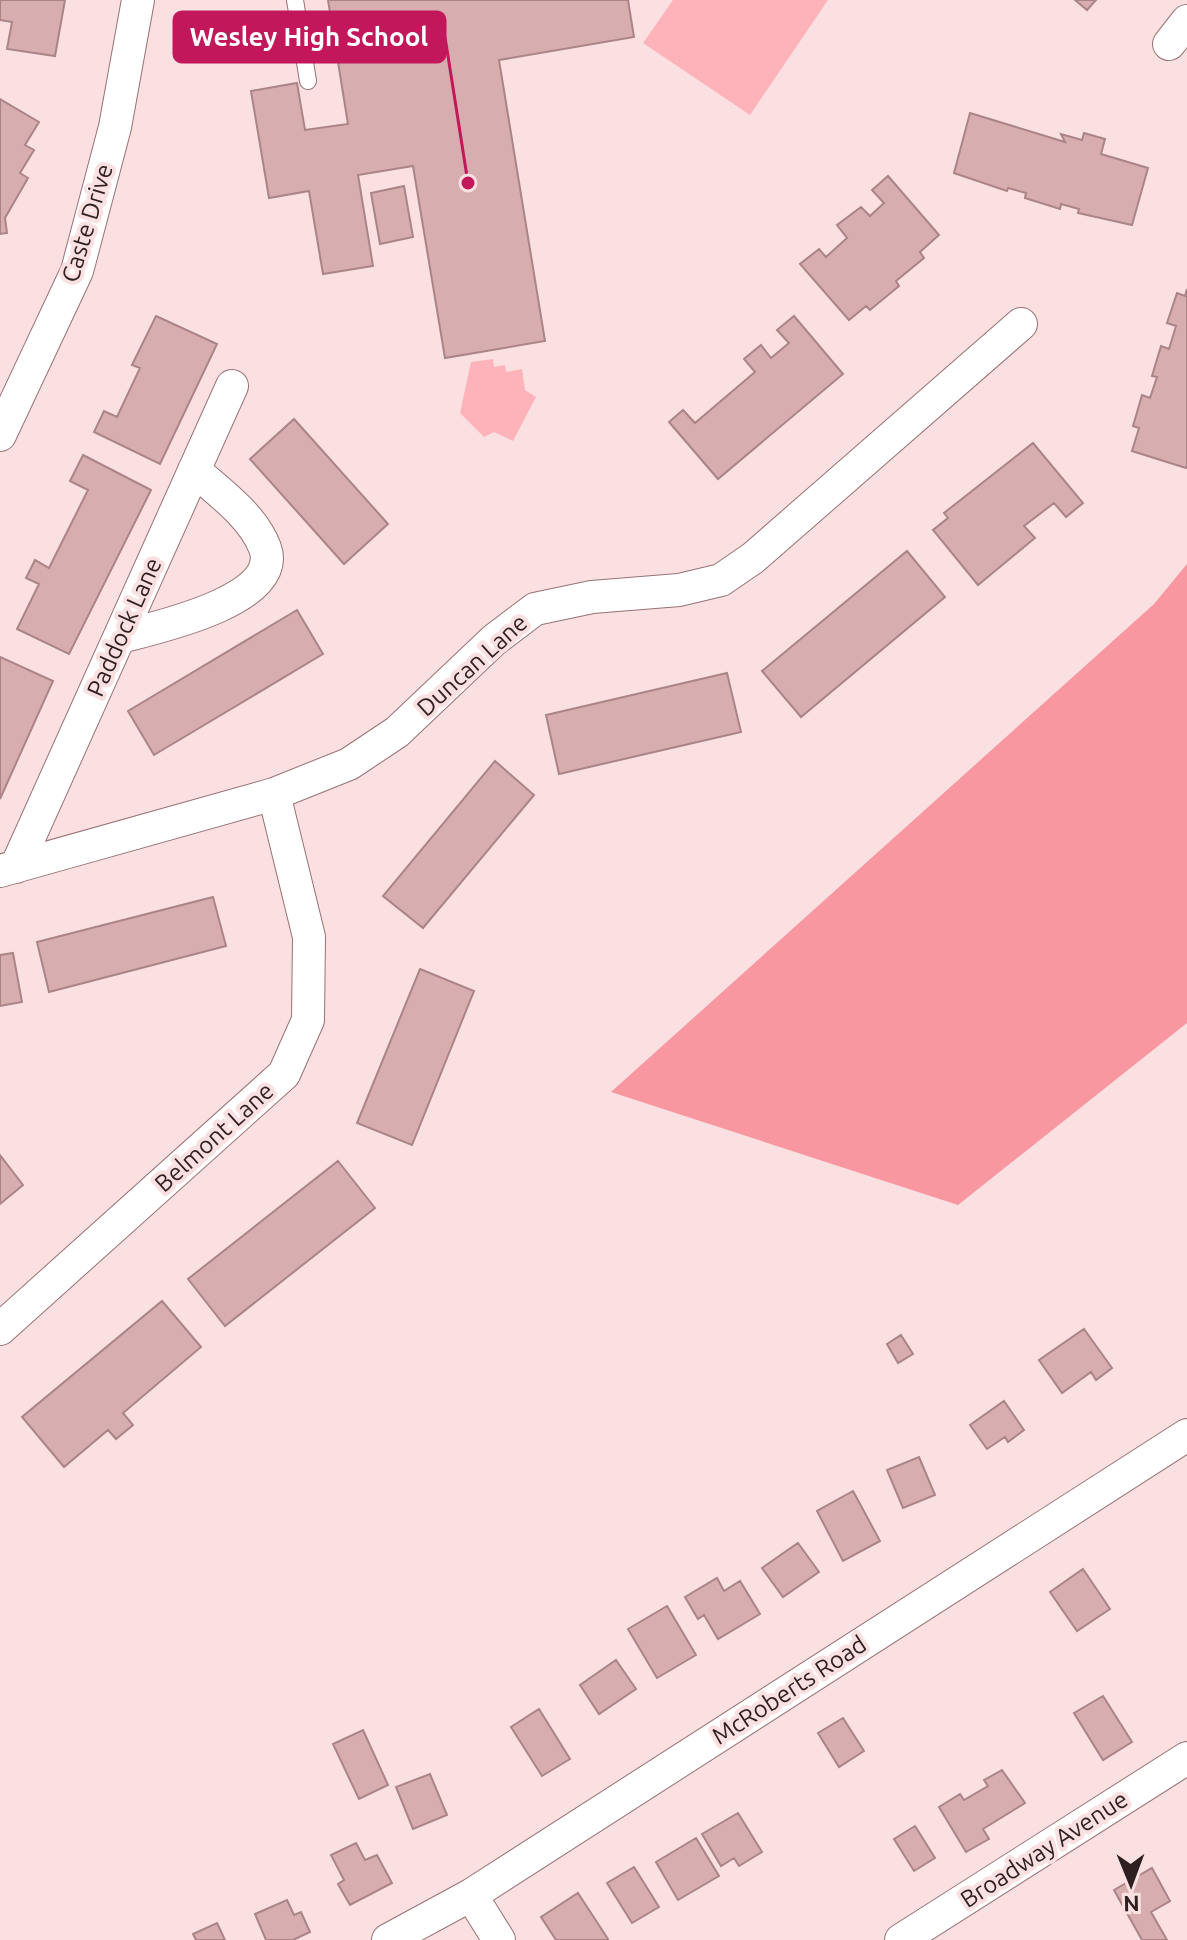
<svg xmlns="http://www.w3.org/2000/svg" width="1187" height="1940" viewBox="0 0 1187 1940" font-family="Ubuntu,sans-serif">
<rect width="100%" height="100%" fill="#fae0e1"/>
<path fill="#feb3ba" d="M673,0H828L750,115L643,43Z
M493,359L494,367L505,365L506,372L522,369L525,390L536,397L513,441L494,432L484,437L460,413L471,362Z"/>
<path fill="#f997a1" d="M1187,564V1023L958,1205L611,1092L1154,604Z"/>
<path fill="#d7adb0" stroke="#ab8487" stroke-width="2" d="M0,0H65L55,56L7,49L12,22L0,20Z
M328,0H628L634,37L499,60L545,341L445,358L413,166L358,175L373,266L323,274L309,191L269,198L251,91L297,83L305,130L348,124Z
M1075,0H1096L1087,10Z
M0,99L39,122L25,145L34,150L20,173L28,178L5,218L7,233L0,234Z
M970,113L1065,142L1061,134L1082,140L1084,133L1105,139L1101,154L1148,168L1132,225L1078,213L1079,209L1061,204L1060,209L1025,198L1026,193L1008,188L1007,191L954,173Z
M888,176L939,235L920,252L924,258L896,281L899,286L870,310L866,306L849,320L800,264L819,249L826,257L847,238L837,225L861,207L870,216L884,203L872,190Z
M404,186L413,237L380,244L371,193Z
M1187,289V466L1186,468L1132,451L1139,428L1133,426L1142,395L1150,398L1157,377L1152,376L1161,346L1169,349L1176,326L1167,323L1177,293L1185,296Z
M156,316L217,344L160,464L94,432L104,411L117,417L140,368L132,365Z
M794,316L843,374L718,479L669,422L683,410L695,423L755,372L744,359L761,345L771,358L789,343L777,330Z
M294,419L388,524L344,564L250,459Z
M1033,443L1083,503L1066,517L1054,503L1024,526L1035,538L978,585L933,530L948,518L944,513Z
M83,455L151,490L69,654L17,629L39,584L26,578L35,560L49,568L88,490L70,481Z
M907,551L945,597L801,717L762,671Z
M297,610L323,654L154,755L128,711Z
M0,657L53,681L0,799Z
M727,673L741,732L559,774L546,715Z
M495,761L534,795L423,928L383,896Z
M213,897L226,946L49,992L37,942Z
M13,953L22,1002L0,1006V955Z
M420,969L474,991L412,1145L357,1123Z
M0,1155L23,1185L0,1204Z
M338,1161L375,1208L225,1326L188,1279Z
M162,1301L201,1347L123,1413L133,1425L116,1439L108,1430L64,1467L22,1417Z
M1084,1329L1112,1368L1096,1380L1091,1372L1062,1393L1039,1360Z
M901,1335L913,1354L898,1363L887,1344Z
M1004,1401L1024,1430L1008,1442L1005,1437L987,1449L970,1425Z
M919,1457L935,1495L903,1508L887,1470Z
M853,1491L880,1541L843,1561L817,1511Z
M798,1543L819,1572L783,1597L762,1568Z
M1083,1569L1110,1609L1077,1631L1050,1592Z
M717,1578L724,1591L740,1581L760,1614L718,1639L704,1615L698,1619L685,1597Z
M667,1606L696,1655L657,1678L628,1629Z
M616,1660L636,1689L599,1714L580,1685Z
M1103,1696L1132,1742L1103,1760L1074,1713Z
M539,1709L570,1759L542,1776L511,1727Z
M843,1718L864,1751L839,1767L818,1733Z
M363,1730L388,1785L359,1799L333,1744Z
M1002,1770L1025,1803L983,1829L989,1839L966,1852L939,1807L960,1794L964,1800L988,1786L984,1780Z
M430,1774L447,1815L413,1829L396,1787Z
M738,1813L762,1852L739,1866L734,1858L721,1866L702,1834Z
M915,1826L935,1858L914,1871L894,1839Z
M696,1838L719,1876L678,1900L656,1862Z
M356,1843L365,1860L377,1855L392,1883L350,1905L338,1884L344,1880L331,1855Z
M634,1867L659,1907L632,1923L607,1883Z
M1152,1868L1170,1901L1151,1912L1167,1940H1142L1114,1890Z
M578,1893L608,1939L606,1940H556L541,1917Z
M287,1900L294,1915L301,1912L310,1932L293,1940H266L255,1914Z
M217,1923L225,1940H196L193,1934Z"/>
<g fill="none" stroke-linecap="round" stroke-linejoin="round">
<defs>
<path id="lane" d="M295,0L308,81"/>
<path id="street" d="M1169,44L1187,21
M0,435L77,271L115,127L138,0
M120,637C155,628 284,600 265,548C253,516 219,492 194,470
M16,867L232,386
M0,871L274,794L349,764L397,732L494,640L535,609L592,597L679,590L721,580L753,558L1021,324
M0,1329L284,1074L308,1020L309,937L274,794
M471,1895L499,1940
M388,1940L471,1895L1187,1435
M901,1940L1187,1758"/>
</defs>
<use href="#lane" stroke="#987275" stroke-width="18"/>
<use href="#street" stroke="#987275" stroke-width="34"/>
<use href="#lane" stroke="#fff" stroke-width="16"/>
<use href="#street" stroke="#fff" stroke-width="32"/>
</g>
<g text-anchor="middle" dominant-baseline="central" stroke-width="8" stroke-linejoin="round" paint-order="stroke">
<g font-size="24" fill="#2e1f20" stroke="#fae0e1">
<text transform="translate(87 223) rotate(-73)">Caste Drive</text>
<text transform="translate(124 627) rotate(-66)">Paddock Lane</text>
<text transform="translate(472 665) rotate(-42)">Duncan Lane</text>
<text transform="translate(214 1137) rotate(-42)">Belmont Lane</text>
<text transform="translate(789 1690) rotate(-33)">McRoberts Road</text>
<text transform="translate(1044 1849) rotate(-33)">Broadway Avenue</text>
</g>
</g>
<path fill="none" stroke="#c2185b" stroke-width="3" d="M468 183L445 37"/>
<circle fill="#c2185b" stroke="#fae0e1" stroke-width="3" cx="468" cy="183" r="8"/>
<rect fill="#c2185b" stroke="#c2185b" stroke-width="3" x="174" y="12" width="271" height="50" rx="8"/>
<g font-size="26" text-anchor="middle" font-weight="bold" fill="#fff">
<text x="309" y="46">Wesley High School</text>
</g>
<g transform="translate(1131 1884) rotate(179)" stroke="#fae0e1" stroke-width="6" paint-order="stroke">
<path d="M0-6L14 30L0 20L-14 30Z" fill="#2e1f20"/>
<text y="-12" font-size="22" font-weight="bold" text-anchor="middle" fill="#2e1f20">N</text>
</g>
</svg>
